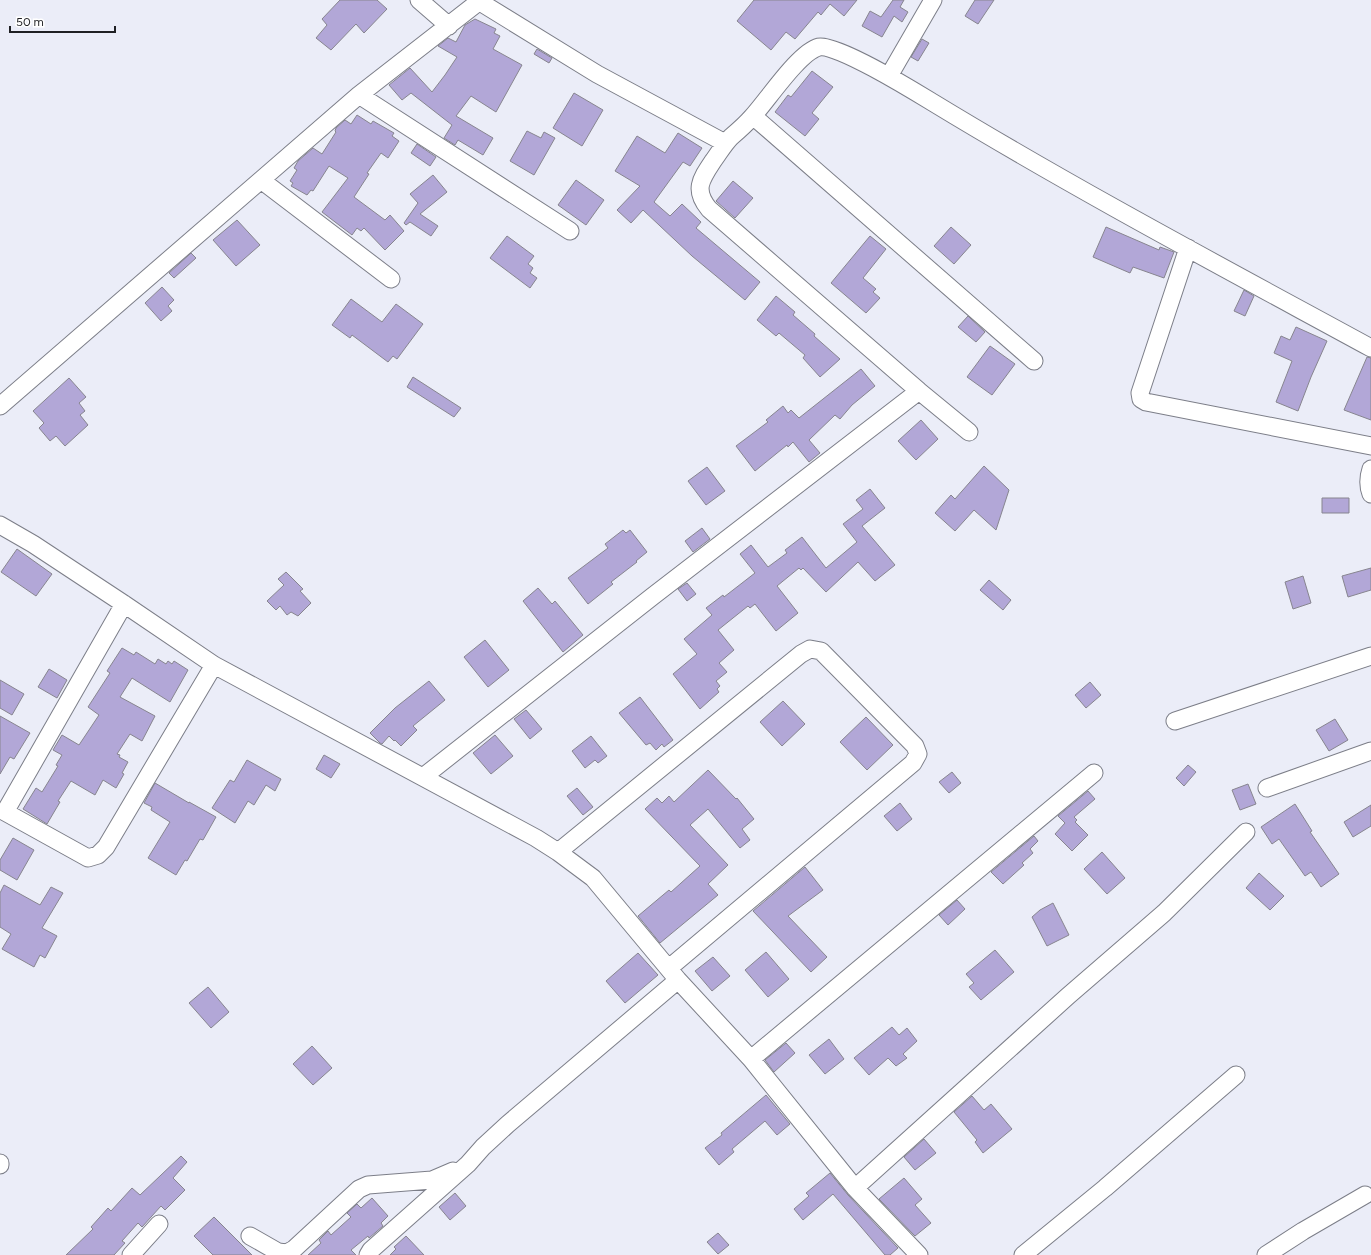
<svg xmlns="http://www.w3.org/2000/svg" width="1371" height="1255" viewBox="0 0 1371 1255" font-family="Figtree,sans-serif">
<rect width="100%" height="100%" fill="#ebedf8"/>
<path fill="#b2a7d7" stroke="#87858f" d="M340,0H377L387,9L364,33L356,24L331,50L316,38L327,25L322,19Z
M754,0H857L844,16L830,4L821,15L818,12L795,39L786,32L771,50L737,21Z
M893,0H904L900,7L908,12L902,22L894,16L882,37L862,26L870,11L881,17Z
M975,0H994L978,24L965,16Z
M475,19L496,29L494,33L500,36L493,49L522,65L496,112L471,96L456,116L493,138L483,155L458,140L455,145L444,138L452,125L411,93L402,100L389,85L410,68L432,92L445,75L457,57L438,46L448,38L456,42L465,25Z
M922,39L929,43L918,61L911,57Z
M537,49L552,58L549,63L534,54Z
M812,71L833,87L812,113L819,119L805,136L775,112L788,95L791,97Z
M574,93L603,110L582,146L553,128Z
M357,115L371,124L373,121L394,133L392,136L399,141L388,158L381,153L367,173L369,174L354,197L385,220L390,215L404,231L385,250L364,228L361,231L357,228L352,235L322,212L348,178L329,166L313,191L311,190L307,195L291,186L293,183L290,181L297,170L294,168L298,161L313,148L322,154L336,132L335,131L336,128L345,120L351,124Z
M527,131L541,138L544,132L555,138L534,175L510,161Z
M678,133L702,148L690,166L683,162L654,202L670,216L682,204L701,222L696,228L760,282L745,300L692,256L643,210L631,223L617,210L640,186L615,171L637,136L665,153Z
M417,144L436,157L430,166L411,153Z
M433,175L447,192L420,214L438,226L431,236L410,222L406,225L404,223L418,203L410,194Z
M576,180L604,200L586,225L558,205Z
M733,181L753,198L735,218L716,201Z
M237,220L260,245L236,266L213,240Z
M951,227L971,245L954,264L934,246Z
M1106,227L1159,250L1160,247L1174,252L1164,278L1133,267L1130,273L1093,257Z
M507,236L534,256L528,264L533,268L530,273L537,278L530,288L490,258Z
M870,236L886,249L863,278L876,289L873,292L880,298L866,313L831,283Z
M191,253L196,258L174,278L169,273Z
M162,287L174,300L168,306L172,311L161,321L145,303Z
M1244,290L1254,296L1245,316L1234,311Z
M776,296L795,312L793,315L815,334L814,336L840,359L820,377L803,358L805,355L779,333L776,336L757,320Z
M351,299L382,322L396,304L423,324L397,359L393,356L388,362L352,335L350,338L332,325Z
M968,316L985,332L976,342L958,327Z
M1296,327L1327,341L1311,377L1298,411L1276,402L1292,361L1274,353L1281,336L1290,340Z
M990,346L1015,364L992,395L967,377Z
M1367,357L1371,358V420L1344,410Z
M861,369L875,386L852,405L840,419L835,415L809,440L820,453L809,462L793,442L788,447L787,445L755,471L736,446L768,422L766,420L783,406L788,413L791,410L799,418Z
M413,377L461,408L454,417L407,387Z
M69,378L86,397L79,403L85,411L80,415L88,425L65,446L56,436L50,441L39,428L44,423L33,411Z
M921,420L938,439L916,460L898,441Z
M984,466L1009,490L996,530L974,510L955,531L935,513L951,495L955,499Z
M707,467L725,491L706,505L688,481Z
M870,489L885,508L862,526L895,565L875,581L858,562L826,592L803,568L801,570L799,568L777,586L798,613L776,631L755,604L750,608L748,606L718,630L734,650L719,663L727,672L716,681L720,686L717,689L719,692L700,709L673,674L697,654L684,639L712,615L706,608L723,595L724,597L755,573L740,554L751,545L768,567L787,553L785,550L802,537L826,568L857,542L843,524L863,509L856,500Z
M1322,498H1349V513H1322Z
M702,528L710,539L693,552L685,541Z
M623,530L626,533L630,530L647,552L636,561L637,562L611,582L613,584L588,604L568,578L608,548L605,544Z
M17,549L52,574L36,596L1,572Z
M1371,568V590L1348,597L1342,576Z
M286,572L303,589L300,591L311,603L298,616L291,612L287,615L280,606L276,610L267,601L284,585L278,579Z
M1303,576L1311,603L1293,609L1285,582Z
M989,580L1011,600L1003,610L980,590Z
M687,583L696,594L687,601L678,589Z
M538,588L552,604L555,601L583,635L563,652L523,601Z
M485,640L509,670L488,687L464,657Z
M122,648L134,655L136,652L155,664L158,659L166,664L168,661L172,664L174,661L188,670L170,702L132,678L120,697L155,716L142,741L130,734L117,754L120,755L119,757L128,762L122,773L124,774L116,788L103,780L95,795L71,781L58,801L60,802L47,824L23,809L36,788L42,792L58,766L56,765L62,755L53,750L62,735L79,745L99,715L88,707L110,673L107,671Z
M49,669L67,680L57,698L38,687Z
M0,680L24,694L12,715L0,708Z
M429,681L445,700L413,726L417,730L401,746L395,740L394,741L389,736L382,744L380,743L370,733L395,708Z
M1090,682L1101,695L1086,708L1075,695Z
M640,697L673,740L664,747L662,744L656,750L650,743L646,745L619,713Z
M783,701L805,724L782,746L760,722Z
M526,710L542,729L530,739L514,719Z
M0,716L30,733L14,759L10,757L0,774Z
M866,717L893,745L867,770L840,742Z
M1335,719L1348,740L1329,751L1316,730Z
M495,735L513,756L491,774L473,753Z
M591,736L607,756L598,763L595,760L585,768L572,751Z
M324,755L340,764L331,778L316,769Z
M247,760L281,779L275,791L266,785L254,805L248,801L235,823L212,808L230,780L234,782Z
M1188,765L1196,772L1184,786L1176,778Z
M708,770L736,799L737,798L754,819L742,829L750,840L740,848L708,809L690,825L728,865L708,884L718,895L660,943L638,916L669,890L671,892L700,866L645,809L657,798L662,803L669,796L674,802Z
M952,772L961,783L949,793L939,782Z
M155,783L189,803V802L216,817L203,840L200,839L187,861L185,860L176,875L148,858L170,822L151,810L152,807L144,803Z
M1248,784L1256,804L1240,810L1232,790Z
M577,788L593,807L583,815L567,796Z
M1088,791L1095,799L1074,817L1077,820L1075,822L1088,835L1072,851L1055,834L1065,823L1058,816Z
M900,803L912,819L897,831L884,816Z
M1295,804L1312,831L1310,832L1339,874L1321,887L1311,872L1305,876L1279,839L1272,844L1261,827Z
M1371,805V826L1353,837L1344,822Z
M1034,836L1038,841L1030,849L1033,853L1022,863L1024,865L1003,884L991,872Z
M13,838L34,850L17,880L0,870V860Z
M1102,852L1125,878L1107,894L1084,869Z
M805,867L823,890L788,916L827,957L811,972L753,911Z
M1259,873L1284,896L1270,910L1246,888Z
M4,885L40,905L51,887L63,893L42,928L57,936L45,958L40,955L34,967L2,949L11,934L0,927V893Z
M957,900L965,909L948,925L939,915Z
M1053,903L1069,935L1047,946L1032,917L1040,910Z
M995,950L1014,972L981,1000L969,987L974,983L966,974Z
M766,952L789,979L768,997L745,970Z
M638,953L658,975L625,1003L606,981Z
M713,957L730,976L712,991L695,971Z
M208,987L229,1012L211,1028L189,1003Z
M892,1027L899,1035L907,1028L917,1041L903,1054L907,1058L896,1066L888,1058L869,1075L854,1058Z
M829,1039L844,1059L825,1074L809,1055Z
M786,1043L795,1053L774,1072L765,1060Z
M312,1046L332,1068L313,1085L293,1064Z
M766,1095L790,1124L777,1135L765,1121L732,1149L734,1152L719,1165L705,1148L722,1135L721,1133Z
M972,1096L984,1110L991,1104L1012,1129L983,1153L975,1142L977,1140L954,1112Z
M924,1139L936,1153L915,1170L904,1157Z
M181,1156L187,1162L173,1178L185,1190L165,1210L161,1206L142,1227L138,1223L122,1241L125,1243L114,1255H66L93,1229L91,1227L108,1208L111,1211L132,1188L140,1195Z
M830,1173L848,1195L898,1248L890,1255H885L833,1194L803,1220L794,1209L809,1196L806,1193Z
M904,1178L922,1199L915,1205L931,1223L915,1236L879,1199Z
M455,1193L466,1206L450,1220L439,1207Z
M372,1198L388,1216L381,1223L383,1226L369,1238L368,1236L351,1250L356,1255H308L321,1243L319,1240L328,1231L331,1235L351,1217L347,1213L357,1204L361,1208Z
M214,1217L252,1255H213L194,1236Z
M718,1233L729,1245L718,1254L707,1242Z
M406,1236L424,1255H390L396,1249L394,1247Z"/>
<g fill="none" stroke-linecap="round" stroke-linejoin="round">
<defs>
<path id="street" d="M419,0L449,26
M480,2L597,74L725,143
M889,76L933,0
M359,95L570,231
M753,116L1034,361
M261,180L391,279
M1188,248L1140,393L1141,399L1146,402L1371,446
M0,406L359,95L481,0
M969,432L919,391L709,209C693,190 701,179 713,161C719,153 724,144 731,137C738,131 746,124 752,117C767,101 799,52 819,47C836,43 914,91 932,102C1075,189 1224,268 1371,348
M1371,469C1368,478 1368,486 1371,494
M0,525L33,544L124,604L214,665L536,838L558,852L593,878L678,980L751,1059L855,1188L919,1255
M124,604L5,812L88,858L98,855L106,847L214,665
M1175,721L1371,656
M423,777L653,596L919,391
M1267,788L1371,751
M558,852L801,654L810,649L821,651L915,746L918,754L913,763L669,968
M751,1059L1094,773
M0,1163V1165
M855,1188L1068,996L1164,913L1246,832
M250,1236L278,1252L287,1253L294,1249L359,1189L368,1185L432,1180L453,1171
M131,1255L159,1224
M368,1255L371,1250L468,1164L483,1147L508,1124L678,980
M1023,1255L1105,1188L1236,1075
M1266,1255L1303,1231L1365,1195"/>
</defs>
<use href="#street" stroke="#7c7e88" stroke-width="19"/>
<use href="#street" stroke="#fff" stroke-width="17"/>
</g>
<path d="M10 26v6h105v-6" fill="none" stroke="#1f2024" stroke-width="2"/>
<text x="16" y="26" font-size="12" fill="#1f2024" stroke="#ffffff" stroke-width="3" paint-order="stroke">50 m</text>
</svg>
